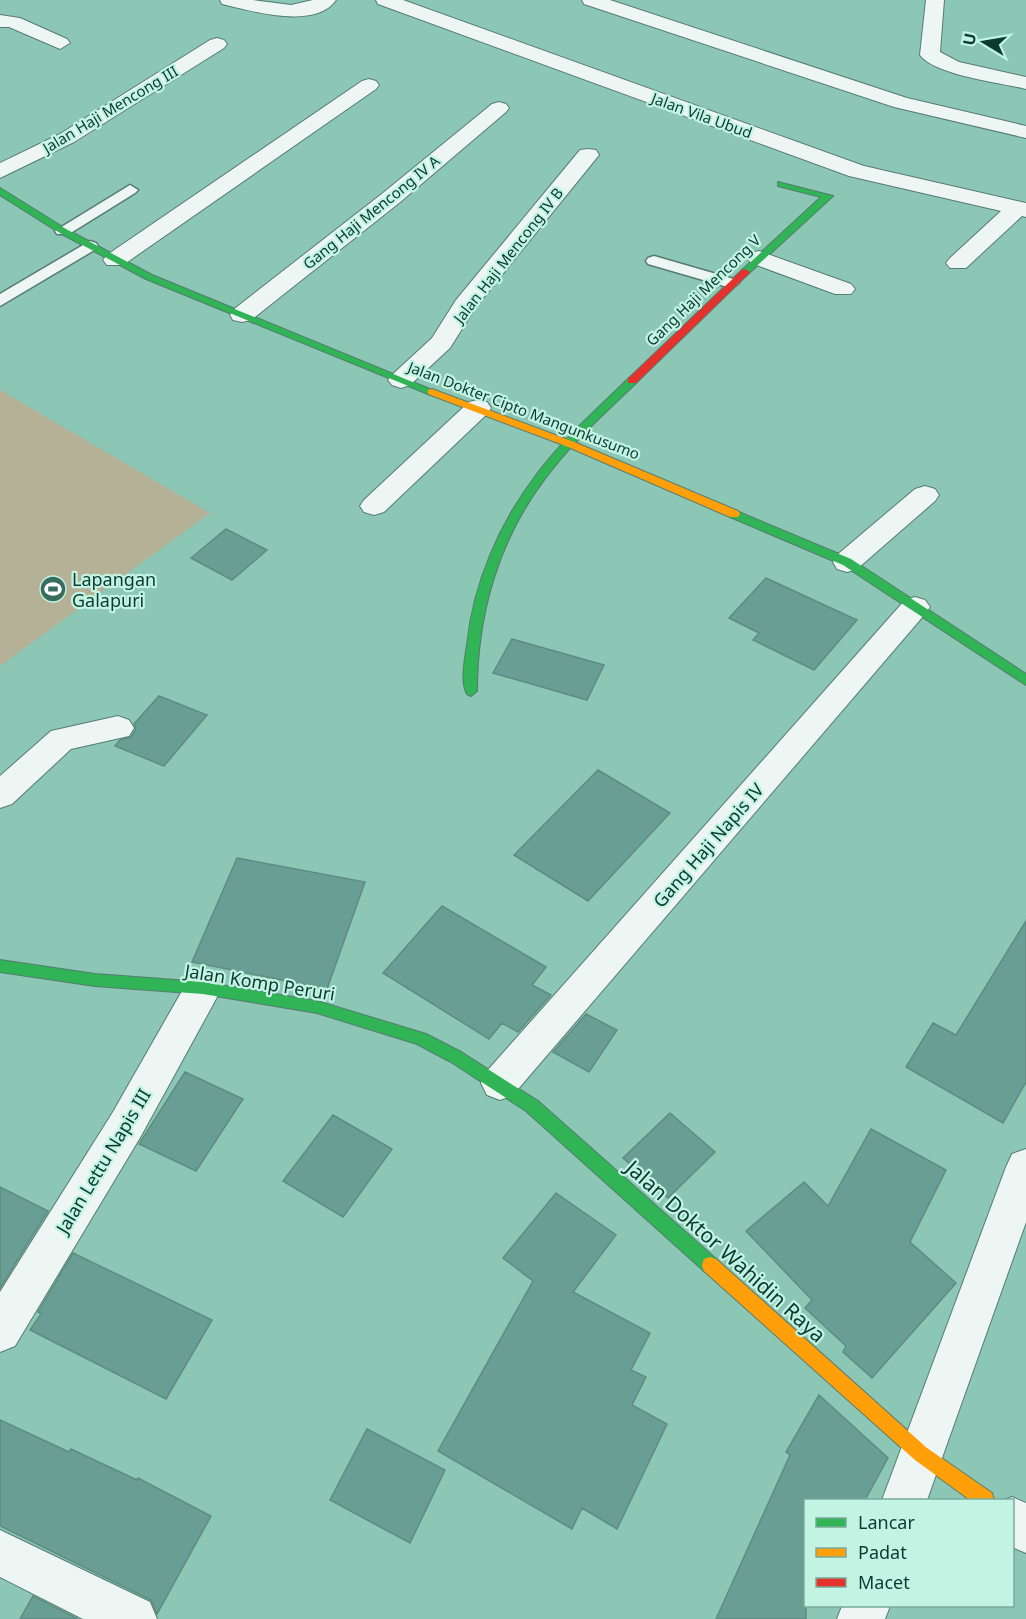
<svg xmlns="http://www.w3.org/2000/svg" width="1026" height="1619" viewBox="0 0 1026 1619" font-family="'Noto Sans',sans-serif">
<rect width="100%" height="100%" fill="#8cc6b4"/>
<path fill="#b4b197" d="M0,390L210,513L0,666Z"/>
<path fill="#699e95" stroke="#5d8c83" stroke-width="1.5" d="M226,529L267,550L232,580L191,558Z
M766,578L857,620L814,670L753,640L759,633L729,618Z
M512,639L604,665L587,700L493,673Z
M159,696L207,715L164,766L115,746L120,740L131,737L136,729L134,724Z
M598,770L670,813L588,901L514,855Z
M237,858L365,882L327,989L192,962Z
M442,906L546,967L532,985L551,995L518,1032L502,1023L489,1039L383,973Z
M1026,921V1082L1003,1123L906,1067L933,1023L956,1035Z
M586,1014L617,1030L589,1072L553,1052Z
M185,1072L243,1099L196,1171L139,1144Z
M670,1113L715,1152L668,1198L623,1158Z
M333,1115L392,1149L343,1217L283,1181Z
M871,1129L946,1170L910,1242L956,1283L872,1378L843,1352L846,1346L805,1308L812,1300L746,1231L804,1182L828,1206Z
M0,1187L48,1211L0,1288Z
M556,1193L616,1235L573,1292L650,1333L631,1370L646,1377L632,1405L667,1424L617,1529L582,1508L572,1529L438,1451L533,1281L503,1258Z
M73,1253L212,1320L166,1399L30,1330L41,1314L38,1312Z
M819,1395L888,1458L865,1500H806V1619H716L790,1455L786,1452Z
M0,1420L69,1452L71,1449L137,1480L138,1478L211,1516L157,1614L151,1600L0,1526Z
M367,1429L445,1470L410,1543L330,1500Z
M33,1596L78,1619H20Z"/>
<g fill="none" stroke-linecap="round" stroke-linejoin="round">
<defs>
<path id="lane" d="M130,185L138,190L135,193L69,234H57L55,231Z
M90,241L96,243L98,246L96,249L0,306V294Z
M654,256L737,280L739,283L731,288L648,264L646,261L648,258Z"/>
<path id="street" d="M220,0H253L291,5L313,0H336C316,30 251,11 222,4Z
M376,0H403L864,166L1026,203V217L1022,216L966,268H950L946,263L950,258L1001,211L849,176L378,4Z
M582,0H610L907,98L1026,126V138L894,107L584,4Z
M926,0H944L940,52L959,62L1026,77V89C1002,83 934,75 920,55Z
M0,15L20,18L67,39L70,43L60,49L9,27H0Z
M217,38L224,40L227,44L224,48L74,142L0,178V163L60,134L210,40Z
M369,79L376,81L379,85L376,89L123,265H107L103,260L107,255L362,81Z
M499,102L506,104L509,108L506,112L399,203L251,320L242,322L233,320L230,315L233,310L383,193L492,104Z
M588,149L596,150L599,155L475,308L450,348L410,385L401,388L392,385L388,380L392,375L432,338L456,300L580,150Z
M759,251L851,284L855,289L851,294H835L751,263L747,258L751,253Z
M478,400L487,402L491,408L487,414L384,512L374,515L364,512L360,506L364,500L469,402Z
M925,486L935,489L939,495L935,501L857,569L847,572L837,569L833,562L837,555L915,489Z
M915,597L925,600L930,607L925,614L513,1095L500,1100L487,1095L481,1083L487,1071L905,600Z
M118,716L129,720L134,728L129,736L71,749L12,804L0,808V776L51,731Z
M203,973L216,977L221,988L216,999L141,1136L15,1346L0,1352V1292L113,1112L190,977Z
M1026,1149V1222L927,1500H882L1006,1167L1012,1154Z
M1012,1497L1026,1503V1553L1012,1547V1500H1004Z
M0,1530L150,1602L157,1619H83L0,1577Z
M842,1606H890L885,1619H837Z"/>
<path id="fast" d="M778,182L833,196L748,274H742V270L821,197L778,186Z
M0,188L66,229L152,275L437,392L432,395L428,394L146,279L60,233L0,195Z
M632,378L637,381L636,383C604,414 570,444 544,480C498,541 477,615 477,691L471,696L467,694C460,681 465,659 467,645C473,584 500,522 537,474C563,439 597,409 628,379Z
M734,510L851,559L1026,674V685L843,565L730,517V511Z
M0,960L95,974L203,982L317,1001L426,1034L461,1052L538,1101L716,1259L718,1265L716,1271L710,1273L704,1271L526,1111L451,1062L417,1044L317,1013L203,994L95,986L0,972Z"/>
<path id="slow" d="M432,389L574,442L738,511L740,514L738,517H730L566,446L428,394V390Z
M710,1257L716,1259L927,1448L992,1493L994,1500H970L915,1460L704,1271L702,1265L704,1259Z"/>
<path id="jam" d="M745,269L750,272L748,274L636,383H628V379L742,270Z"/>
</defs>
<use href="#lane" stroke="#567c71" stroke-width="3"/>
<use href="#street" stroke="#567c71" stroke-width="2"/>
<use href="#fast" stroke="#567c71" stroke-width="2"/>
<use href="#slow" stroke="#567c71" stroke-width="2"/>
<use href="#jam" stroke="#567c71" stroke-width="2"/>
<use href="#lane" fill="#eef6f4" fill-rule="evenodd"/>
<use href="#street" fill="#eef6f4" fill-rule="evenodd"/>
<use href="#fast" fill="#30b455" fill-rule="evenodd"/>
<use href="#slow" fill="#ff9f0a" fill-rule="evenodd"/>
<use href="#jam" fill="#e5322d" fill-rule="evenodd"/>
</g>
<defs>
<symbol id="stadium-disc" viewBox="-11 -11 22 22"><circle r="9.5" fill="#386c5e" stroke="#c3f4e3"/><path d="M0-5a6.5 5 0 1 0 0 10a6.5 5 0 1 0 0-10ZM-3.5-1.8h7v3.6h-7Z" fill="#fff"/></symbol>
</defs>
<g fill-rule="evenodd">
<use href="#stadium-disc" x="38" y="574" width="30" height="30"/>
</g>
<g text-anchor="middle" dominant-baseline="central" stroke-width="4.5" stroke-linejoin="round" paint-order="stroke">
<g font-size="15" fill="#0b3b2f" stroke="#c3f4e3">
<text transform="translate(110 109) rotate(-31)">Jalan Haji Mencong III</text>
<text transform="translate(702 115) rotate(20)">Jalan Vila Ubud</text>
<text transform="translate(371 212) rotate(-39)">Gang Haji Mencong IV A</text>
<text transform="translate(508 255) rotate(-52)">Jalan Haji Mencong IV B</text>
<text transform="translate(703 290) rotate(-44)">Gang Haji Mencong V</text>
<text transform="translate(524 410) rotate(21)">Jalan Dokter Cipto Mangunkusumo</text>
</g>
<g font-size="18" fill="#0b3b2f" stroke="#c3f4e3" text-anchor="start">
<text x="72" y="579">Lapangan<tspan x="72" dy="21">Galapuri</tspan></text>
</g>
<g font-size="18" fill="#0b3b2f" stroke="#c3f4e3">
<text transform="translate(708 845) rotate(-49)">Gang Haji Napis IV</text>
<text transform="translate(260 982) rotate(9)">Jalan Komp Peruri</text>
<text transform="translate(103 1161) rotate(-59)">Jalan Lettu Napis III</text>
</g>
<g font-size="21" fill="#0b3b2f" stroke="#c3f4e3">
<text transform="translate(726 1251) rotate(42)">Jalan Doktor Wahidin Raya</text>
</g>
</g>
<rect x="804" y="1499" width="210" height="108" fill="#c3f4e3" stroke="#79aa9b" stroke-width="1.5"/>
<rect x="816" y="1518" width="30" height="9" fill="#30b455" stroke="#79aa9b" stroke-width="1.5"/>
<text x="858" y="1529" font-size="18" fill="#0b3b2f">Lancar</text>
<rect x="816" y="1548" width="30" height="9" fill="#ff9f0a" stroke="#79aa9b" stroke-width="1.5"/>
<text x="858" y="1559" font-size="18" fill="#0b3b2f">Padat</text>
<rect x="816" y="1578" width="30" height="9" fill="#e5322d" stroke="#79aa9b" stroke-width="1.5"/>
<text x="858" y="1589" font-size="18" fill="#0b3b2f">Macet</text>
<g transform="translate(984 42) rotate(281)" stroke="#c3f4e3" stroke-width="4.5" paint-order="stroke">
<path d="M0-4.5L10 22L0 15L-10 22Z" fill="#0b3b2f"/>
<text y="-9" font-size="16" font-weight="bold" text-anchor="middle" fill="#0b3b2f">U</text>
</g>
</svg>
